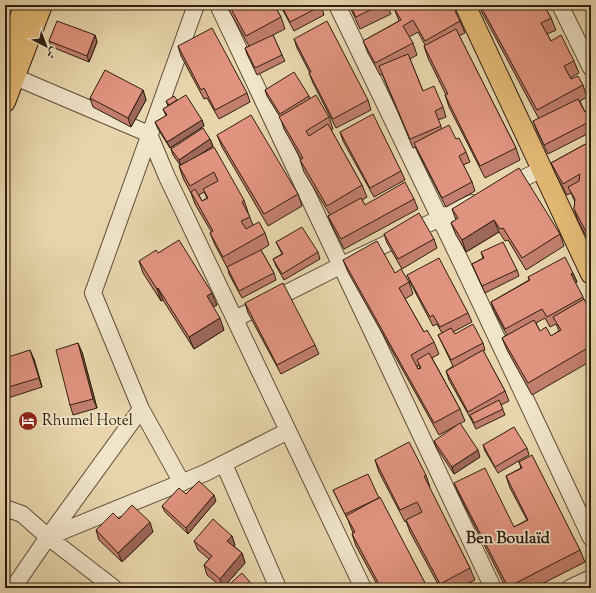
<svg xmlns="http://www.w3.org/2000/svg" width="596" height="593" viewBox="0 0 596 593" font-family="'Sorts Mill Goudy',Amiri,serif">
<rect width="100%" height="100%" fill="#e8d5ac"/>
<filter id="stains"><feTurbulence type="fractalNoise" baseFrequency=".005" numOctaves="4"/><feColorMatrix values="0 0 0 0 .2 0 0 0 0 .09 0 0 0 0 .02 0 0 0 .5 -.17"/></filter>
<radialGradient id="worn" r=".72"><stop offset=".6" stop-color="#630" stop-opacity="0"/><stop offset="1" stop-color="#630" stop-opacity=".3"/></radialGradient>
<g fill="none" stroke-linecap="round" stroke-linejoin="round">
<defs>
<path id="minor" d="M218,5L493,588
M337,5L462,264L591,538
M560,5L591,68
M15,77L149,134L167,177L363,588
M506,187L542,169
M235,319L342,265L472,203
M141,409L93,293L196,5
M224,464L278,588
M5,508L22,514L48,537L114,588
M48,537L141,409L182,483
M13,588L48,537L205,473L288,431
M570,588L591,578"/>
<path id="major" d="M465,5L591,274
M5,68L24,5
M5,102L42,5"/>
</defs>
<use href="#minor" stroke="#5e4c38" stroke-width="18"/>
<use href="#major" stroke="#301e11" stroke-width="22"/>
<use href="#minor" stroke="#f0e4c9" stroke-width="16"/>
<use href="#major" stroke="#e4ba76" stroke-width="20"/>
</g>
<path fill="#c17e6d" stroke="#301e11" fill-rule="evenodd" d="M226,5H274L281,17L285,29L273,35L282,55L285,61L257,75L247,54L245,48L249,46Z
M280,5H321L324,15L294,31Z
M349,5H387L391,14L360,29Z
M478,5H544L551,18L556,30L547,34L551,41L574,61L579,73L570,78L571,79L583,85L587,97L580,101L585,112L591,109V132L548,154L537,131L533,121L539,119Z
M394,8L460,21L465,33L459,36L516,148L520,160L485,178L449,107L445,95H446L428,58L424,46L425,45L418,32L409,37L413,43L417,55L410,59L423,91L443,107L446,117L438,120L442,129L456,139L466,152L470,162L463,165L472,182L475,191L446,207L418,152L416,147L413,148L382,74L380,75L368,53L363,41L399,21Z
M95,35L97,42L89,62L52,47L49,41Z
M294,39L368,100L371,110L336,128L313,83L309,73H310L297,48Z
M178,46L247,93L250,102L219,119L207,98L204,99L181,56Z
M143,90L146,100L131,127L93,107L90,98Z
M265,90L309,96L310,99L329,117L333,129L331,130L362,185L367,197L362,200L365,205L414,199L418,209L344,249L332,226L328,216L330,215L304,172L300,160L301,159L284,129L280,117L267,96Z
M177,100L202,120L204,126L170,148L158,129L155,122L166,116L163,109L168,106L166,101Z
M340,132L401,171L405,180L374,197L343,141Z
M217,135L298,194L302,206L268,226L222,147Z
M210,139L213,146L198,155L244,200L248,212V213L253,225L265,233L269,245L261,250L274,273L276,280L242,298L229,274L228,269L215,245L210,233H212L195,204L191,193L183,178L179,166L180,165L173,155L171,149ZM204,192L207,198L202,201L199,195Z
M591,141V245L578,221L574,209L575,202L571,193L567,195L556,175L551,163Z
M452,209L560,234L564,246L526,270L508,240L505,241L499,232L466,252L456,235L451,223L456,220Z
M384,234L434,239L437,248L402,269L387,243Z
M276,242L318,252L320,259L284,280L276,266L273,259L282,254Z
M481,252L517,270L519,276L485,293L472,264L483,258Z
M158,253L217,305L213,307L224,330L194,349L163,300L161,301L143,273L139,261Z
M343,260L395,273L409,282L413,294L405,299L424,332L434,342L439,354L432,358L460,409L465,421L439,435L348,272ZM419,365L420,368L418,369L417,366Z
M573,273L577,282L575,283L591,312V361L532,395L507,350L502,338L507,335L494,311L491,302L529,280L528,277ZM545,318L550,327L556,324L559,331L551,336L540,331L536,323Z
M407,275L468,313L472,322L453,332L455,334L483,343L485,350L483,351L505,391L509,401L501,405L505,415L476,429L472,421L449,380L446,371L453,366L441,341L438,335L442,333L437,324L433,326L411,284Z
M245,303L315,345L319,354L281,374L248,313Z
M82,352L97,408L73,415L70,405Z
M5,358L34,359L42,387L5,399Z
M434,441L480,457L454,474L436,447Z
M483,445L527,448L529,455L498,473L485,451Z
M375,460L426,475L430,487L429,488L470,568L475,580L467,584L473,588H440L410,532L406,521L405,522L379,472Z
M519,462L580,550L585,562L534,588H506L459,495L454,483L514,527L527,520L510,488L506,476L521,468Z
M333,490L379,498L425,583L427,588H379L356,546L352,534L353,533L348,520Z
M186,494L216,501L188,534L165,512L162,506Z
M119,519L153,532L122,562L99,540L96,530Z
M232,536L235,545L234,546L242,553L245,563L223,588L207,575L204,565L209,559L198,550L194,541Z"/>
<path fill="#9d6759" stroke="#301e11" d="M95,35L97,42L89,62L87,56Z
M143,90L146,100L131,127L128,118Z
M202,120L204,126L170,148L167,142Z
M210,139L213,146L181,167L179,160Z
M494,220L499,232L466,252L462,240Z
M573,273L577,282L574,284L571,274Z
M158,288L163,300L161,301L157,289Z
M212,293L217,305L211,308L207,296Z
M220,318L224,330L194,349L189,337Z
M78,343L82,352L97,408L93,399Z
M30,350L34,359L42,387L39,378Z
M478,450L480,457L454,474L452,467Z
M214,495L216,501L188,534L186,528Z
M150,522L153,532L122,562L118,553Z
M232,536L235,545L231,550L227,541Z
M242,553L245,563L223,588L220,579Z"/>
<path fill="#e0937f" stroke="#301e11" d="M229,5H274L281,17L246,36Z
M281,5H321V6L290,22Z
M350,5H380L356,17Z
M400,5H452L460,21L425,41L413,20L403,26L413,43L375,63L363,41L401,20L394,8Z
M480,5H544L551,18L541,23L551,41L561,35L574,61L564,66L571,79L578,76L583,85L537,110Z
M57,21L95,35L87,56L49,41Z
M327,21L368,100L333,119L309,73L311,72L294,39Z
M212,28L247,93L215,110L204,88L201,90L178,46Z
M456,29L516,148L480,166L445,95L448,94L424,46Z
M273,35L282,55L255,68L245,48Z
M408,54L423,91L434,86L443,107L435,111L441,126L410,139L379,66Z
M105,70L143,90L128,118L90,98Z
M294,72L309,96L280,114L265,90Z
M186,95L202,120L167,142L155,122L167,115L163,109Z
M316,95L329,117L306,131L309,136L328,124L362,185L327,206L300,160L303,158L279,117Z
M174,96L177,100L169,105L166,101Z
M578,99L585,112L591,109V121L544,145L533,121Z
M373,114L401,171L370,188L340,132Z
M251,115L298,194L264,214L217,135Z
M449,125L456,139L459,138L466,152L459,156L472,182L442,198L414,143Z
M203,128L210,139L179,160L171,149Z
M591,141V241L574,209L575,199L568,187L579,181L580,174L563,184L551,163Z
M214,147L244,200L242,202L250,217L241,221L246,229L259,222L265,233L223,257L210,233L213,231L191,192L195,189L202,201L208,198L203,189L218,181L214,172L190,186L179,166Z
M519,168L560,234L522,258L503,228L500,229L494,220L462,240L451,223L458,218L452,209Z
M405,182L414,199L341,239L328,216L361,198L365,205Z
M419,213L434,239L398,259L384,234Z
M302,227L318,252L282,274L273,259L283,254L276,242Z
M179,240L212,293L207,296L220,318L189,337L158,288L157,289L139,261L156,250L158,253Z
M377,241L395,273L401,269L409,282L399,288L424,332L427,330L434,342L411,355L418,369L421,368L417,360L429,353L460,409L434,423L343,260Z
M503,242L517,270L482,286L472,264L484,258L481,252Z
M261,250L274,273L239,291L227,267Z
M565,257L573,273L571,274L583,297L547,317L542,309L505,329L491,302L530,280L528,277Z
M439,258L468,313L440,327L433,315L430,317L407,275Z
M283,283L315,345L277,365L245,303Z
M584,299L591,312V346L528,383L502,338L534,320L540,331L546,327L551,336L561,330L553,317Z
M473,324L483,343L451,360L438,335L451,328L455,334Z
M78,343L93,399L70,405L56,350Z
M30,350L39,378L5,388V358Z
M483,350L505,391L468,412L446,371Z
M499,400L503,409L474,423L470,415Z
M460,423L478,450L452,467L434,441Z
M514,427L527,448L495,467L483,445Z
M409,442L426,475L424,476L470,568L440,584L406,520L422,512L417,502L400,510L375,460Z
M532,455L580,550L508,587L454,483L485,468L514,527L528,520L506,476L522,468L519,462Z
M368,474L379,498L345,514L333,490Z
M199,481L214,495L186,528L162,506L179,488L186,494Z
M380,497L425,583L416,588H381L352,534L355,532L346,516Z
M132,505L150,522L118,553L96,530L113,513L119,519Z
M213,519L232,536L227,541L242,553L220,579L204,565L212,556L194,541Z
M242,573L255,588H225Z
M471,582L473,588H456Z"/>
<defs>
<symbol id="hotel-disc" viewBox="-11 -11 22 22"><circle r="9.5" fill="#8f2418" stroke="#f0e4c9"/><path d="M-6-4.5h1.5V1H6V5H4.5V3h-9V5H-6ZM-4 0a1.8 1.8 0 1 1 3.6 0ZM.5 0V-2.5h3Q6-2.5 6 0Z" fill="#fff"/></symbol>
</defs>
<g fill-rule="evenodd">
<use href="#hotel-disc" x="17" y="410" width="22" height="22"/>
</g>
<g text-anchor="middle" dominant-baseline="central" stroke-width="3.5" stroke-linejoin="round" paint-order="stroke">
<g font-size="15" fill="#301e11" stroke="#f0e4c9" text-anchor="start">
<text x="42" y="421">Rhumel Hotel</text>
</g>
<g font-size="16" font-weight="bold" fill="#301e11" stroke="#f0e4c9">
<text x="508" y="539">Ben Boulaïd</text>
</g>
</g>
<rect width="596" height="593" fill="none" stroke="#e8d5ac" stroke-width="20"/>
<rect x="6" y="6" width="584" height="581" fill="none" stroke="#301e11" stroke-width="2"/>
<rect x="10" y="10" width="576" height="573" fill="none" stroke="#301e11"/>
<g transform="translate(46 46) rotate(138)" stroke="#f0e4c9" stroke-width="3" paint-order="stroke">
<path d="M0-3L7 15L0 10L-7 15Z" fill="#301e11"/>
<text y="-6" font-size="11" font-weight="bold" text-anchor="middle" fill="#301e11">ش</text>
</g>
<rect width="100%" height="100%" filter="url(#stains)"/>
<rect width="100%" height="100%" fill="url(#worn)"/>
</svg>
